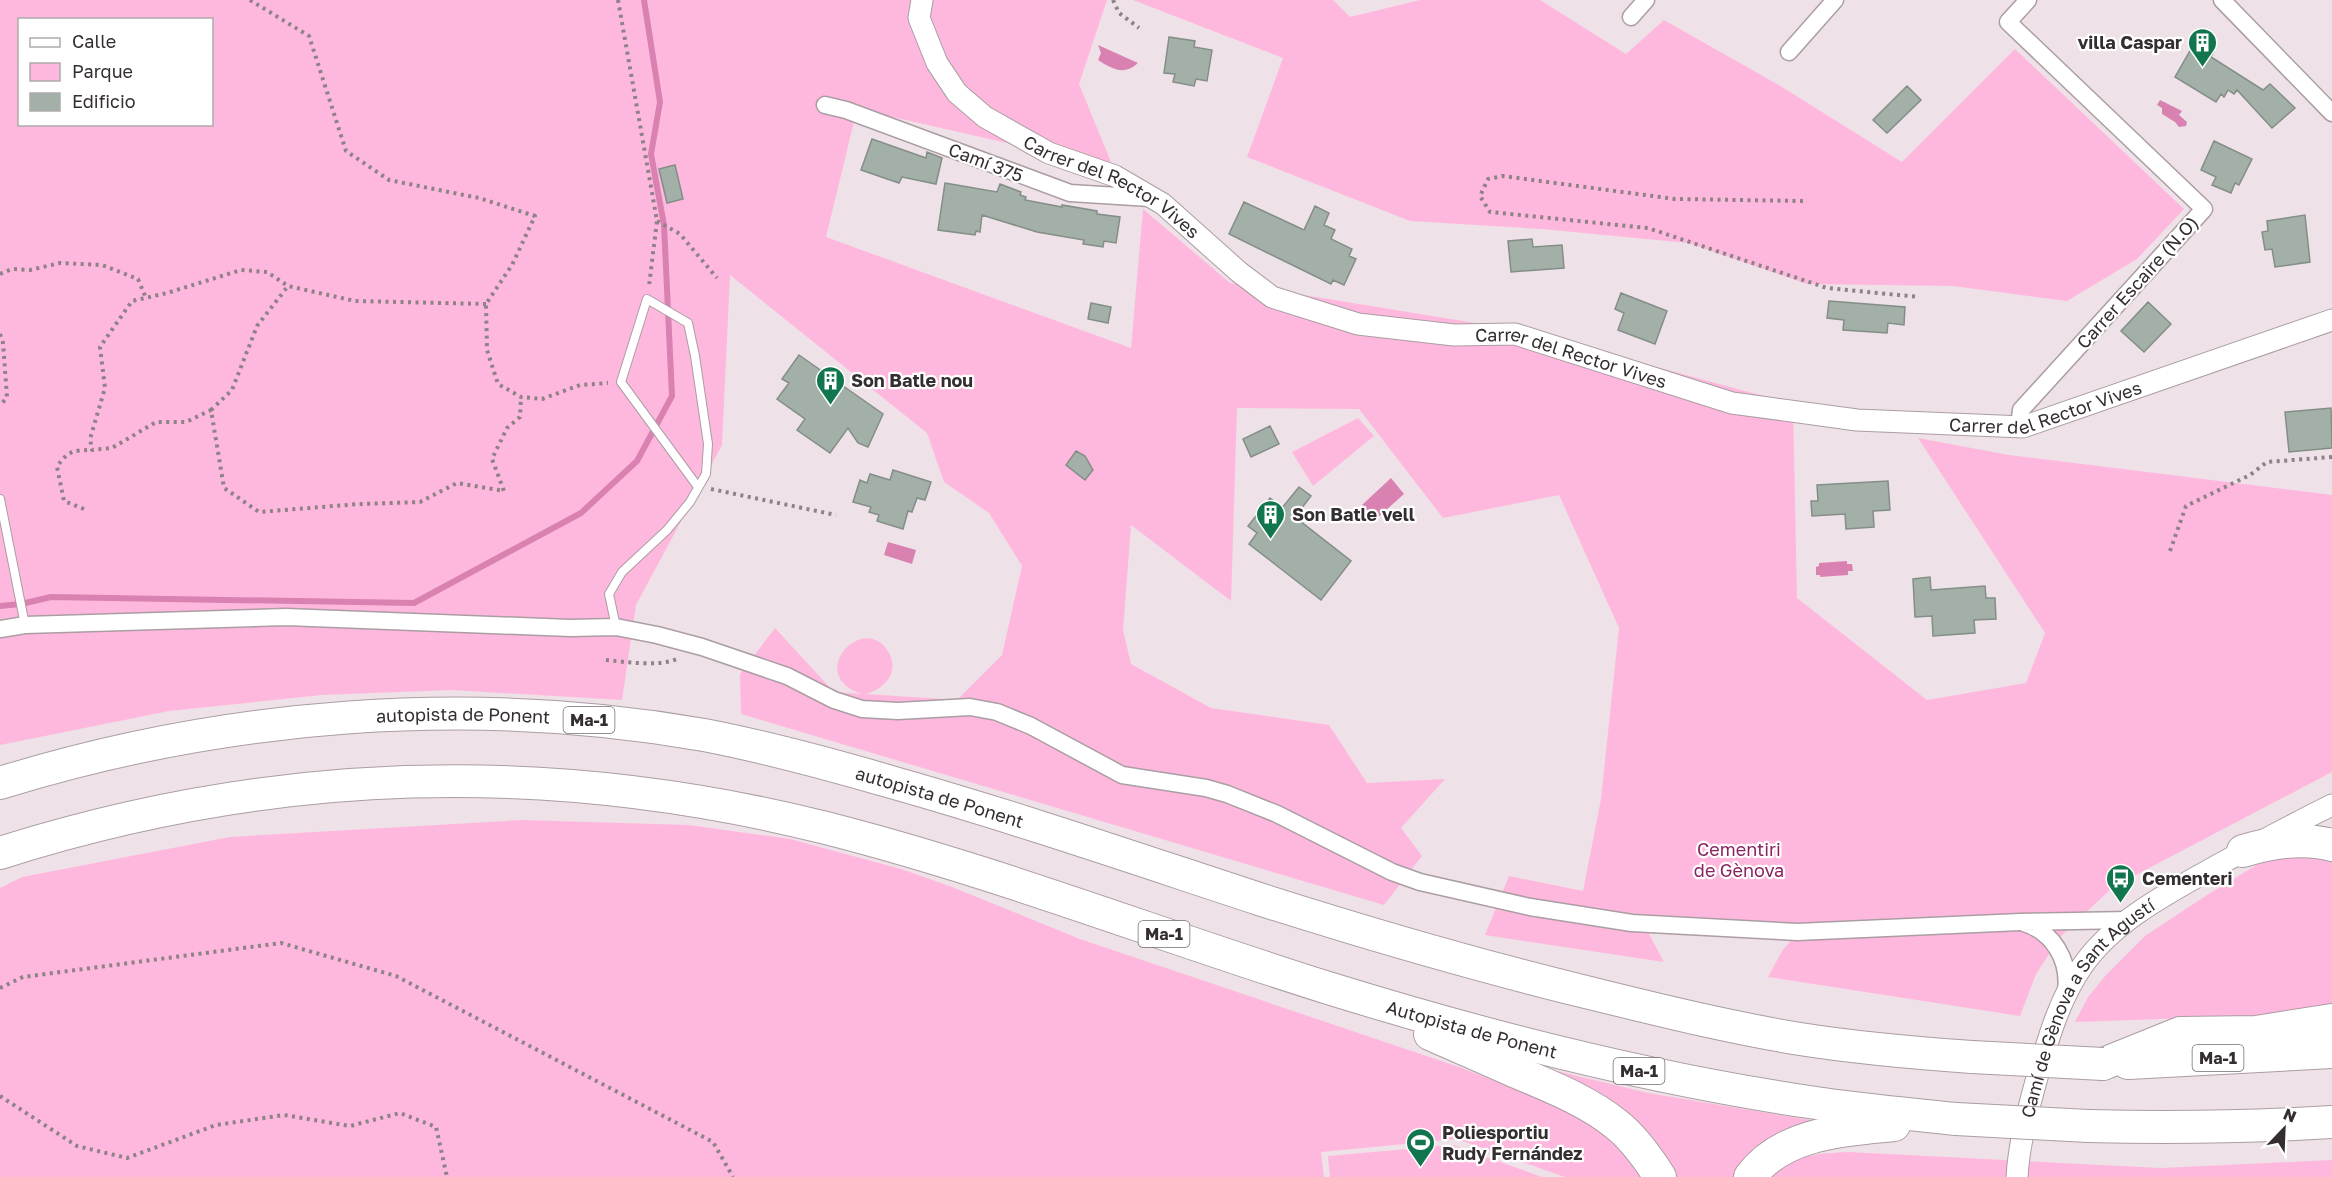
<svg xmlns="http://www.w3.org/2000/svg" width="2332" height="1177" viewBox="0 0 2332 1177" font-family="'Golos Text',sans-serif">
<rect width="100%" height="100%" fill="#efe1e8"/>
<path fill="#ffb8dd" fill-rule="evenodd" d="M0,0H1107L1079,84L1113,167L857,109L826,237L1131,348L1143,209L1230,283L1524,331L1793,404L1797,598L1927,700L2026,683L2045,633L1918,438L2009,455L2332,495V772L2113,887L2061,936L2036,974L2020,1016L1768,977L1782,951L1804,926L1656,920L1649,934L1664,962L1485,935L1509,876L1583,891L1601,799L1619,628L1559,495L1443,518L1359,409L1237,408L1231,601L1131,525L1123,630L1131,664L1211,708L1329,725L1367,783L1445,779L1401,828L1422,856L1384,905L741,714L740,674L775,628L834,692L862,694C803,675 865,609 889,653C900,674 883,689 866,694L957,700L1002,655L1022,566L989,513L944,482L927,433L730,275L722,445L636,605L622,700L452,690L322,695L169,711L0,745ZM20,20H212V124H20Z
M1133,0H1333L1350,17L1420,0H1540L1626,54L1664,20L1782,87L1902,162L2015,49L2184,209L2137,259L2067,301L1953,286L1807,284L1688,243L1542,229L1410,221L1247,157L1283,58Z
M1358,418L1374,436L1313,486L1292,452Z
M522,820L689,825L790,839L901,869L952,887L1080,939L1459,1067L1525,1093L1565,1110L1607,1135L1626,1154L1643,1177H1565L1457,1139L1321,1152L1324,1177H0V888L22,877L230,837Z
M2312,855L2332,860V1004L2278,1015L2075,1022L2088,997L2106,975L2145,936L2207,895L2260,863L2285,856Z
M1516,1061L1648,1093L1829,1123L1737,1177H1676L1667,1160Z
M1453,1145L1542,1177H1330L1328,1156Z
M1849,1152L2161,1168L2332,1160V1177H1771C1796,1153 1816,1154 1849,1152Z"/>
<path fill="#d982b1" d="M1098,45L1138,63C1124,76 1112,69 1098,60L1101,53Z
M2160,100L2182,111L2179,115L2187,122L2186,126L2179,127L2175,122L2162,114V108L2157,105Z
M1391,478L1404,494L1375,520L1362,505Z
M888,542L916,550L912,564L884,555Z
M1847,561V564H1852L1853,571H1848V575L1820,577V575H1816V567L1819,566V563Z"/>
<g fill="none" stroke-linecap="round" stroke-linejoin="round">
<path stroke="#d982b1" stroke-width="6" d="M0,606L21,604L51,597L414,603L581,513L637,461L672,396L664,225L651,154L660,102L644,0"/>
</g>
<path fill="#a3b0a8" stroke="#828e87" stroke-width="1.5" d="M1169,37L1195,41L1194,47L1212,50L1207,81L1196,79L1194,86L1173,82L1175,74L1164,73Z
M2200,42L2214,51L2211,57L2263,90L2270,84L2295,108L2272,128L2237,90L2234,94L2228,90L2224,97L2221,94L2216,102L2175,77L2191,49L2195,51Z
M1907,86L1921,100L1887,133L1873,120Z
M872,139L926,158L927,152L942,158L936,184L902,177L899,183L861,170Z
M2214,141L2252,159L2239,185L2235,183L2231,193L2212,185L2216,177L2201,170Z
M675,165L683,199L667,203L659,169Z
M945,183L997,192L1000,184L1021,192L1020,195L1026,197L1025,200L1062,207V205L1097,211V214L1120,217L1116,243L1104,241L1103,247L1083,244L1084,240L1037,232L982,215L980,232L976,231L975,235L938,230Z
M1244,202L1304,230L1315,206L1329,213L1324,225L1335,230L1331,239L1352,249L1349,256L1356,259L1344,285L1333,280L1331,284L1229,234Z
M2305,215L2310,262L2275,267L2272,249L2265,250L2262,232L2268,231L2267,221Z
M1532,239L1533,247L1562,245L1564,268L1511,272L1508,241Z
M1621,293L1667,311L1655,344L1618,330L1624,313L1615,309Z
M1829,301L1905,307L1904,325L1888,323L1887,333L1843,330L1844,320L1827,318Z
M2148,302L2171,324L2144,352L2121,331Z
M1091,303L1111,307L1108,323L1088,319Z
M799,355L883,414L868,447L858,443L848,428L830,453L797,430L805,419L777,399L789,383L782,379Z
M2331,408L2332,448L2289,452L2285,412Z
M1270,426L1279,444L1251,457L1243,439Z
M1076,451L1085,456L1093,470L1085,480L1066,465Z
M893,470L931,482L925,500L917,498L912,512L908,511L903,529L877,521L879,515L869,512L871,507L853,502L860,480L867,483L870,474L890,480Z
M1888,481L1890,510L1873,511L1874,527L1846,529L1845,514L1812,516L1811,501H1818L1817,485Z
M1299,487L1311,496L1295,517L1351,561L1321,600L1249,544L1257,533L1248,526L1270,498L1282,508Z
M1930,577L1931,590L1985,586L1986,598H1995L1996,619L1974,620L1975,633L1933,636L1932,616L1915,617L1913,579Z"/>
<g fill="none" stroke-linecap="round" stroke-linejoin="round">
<defs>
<path id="service" d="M0,499L25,625
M616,627L609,594L622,572L667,530L690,502L706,474L708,444L695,356L688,323L647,299L621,382L698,487"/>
<path id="minor" d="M2222,0L2332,113
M1631,17L1646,0
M1789,52L1835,0
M825,105L846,110L1070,193L1150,198
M2023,427L2020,418L2021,410L2204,209L2008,22L2028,0
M0,629L25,625L286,617L570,628L616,627L657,635L702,647L787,676L834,700L862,709L898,711L970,707L997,712L1031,726L1122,775L1206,788L1227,794L1277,814L1392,872L1420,882L1530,907L1632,923L1797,932L2020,922L2130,920
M2024,923C2053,932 2070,960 2066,991"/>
<g id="tertiary">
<path id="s1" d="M922,0L919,18L937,63L957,93L985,117L1049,153L1115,176L1163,204L1239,272L1272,297L1358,324L1454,335L1515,334L1732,403L1857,420L2023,427L2332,320"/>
<path id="s2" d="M2017,1177C2019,1142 2029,1107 2038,1074C2049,1036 2060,998 2083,965C2113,922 2166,894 2211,869C2251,847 2291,825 2332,805"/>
</g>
<g id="motorway">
<path id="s3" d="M0,783C226,713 471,694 704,735C767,747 829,764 891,782C1015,817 1137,859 1259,899C1372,935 1486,968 1602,996C1667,1012 1733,1028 1800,1039C1857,1048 1915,1053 1972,1057"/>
<path d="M2243,851C2272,842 2302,837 2332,845"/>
<path id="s4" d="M0,853C274,766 547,758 826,828C995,871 1159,935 1325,987C1486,1037 1650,1079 1816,1103C1863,1110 1910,1114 1956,1119"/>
<path d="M1430,1034C1458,1046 1486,1059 1514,1071C1549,1086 1586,1100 1616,1124C1634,1138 1648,1158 1660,1177"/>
<path d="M2128,1063L2332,1052"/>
<path d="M2103,1064L2180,1033L2256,1032L2332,1020"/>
<path d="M2088,1126C2169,1128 2250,1127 2332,1122"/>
<path d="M1750,1177C1782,1133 1844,1130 1894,1125"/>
</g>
</defs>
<use href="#service" stroke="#aa9da3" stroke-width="10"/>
<use href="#minor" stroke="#aa9da3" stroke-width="19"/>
<use href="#tertiary" stroke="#aa9da3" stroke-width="23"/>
<use href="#motorway" stroke="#aa9da3" stroke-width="34"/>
<path stroke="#8c8287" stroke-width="4" stroke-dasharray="3 4.5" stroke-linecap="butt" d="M250,0L309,36L346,151L389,180L479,198L535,216L512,265L486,304L487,350L498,384L521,397L542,399L580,385L608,383
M618,0L657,221L649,286
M1113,0L1119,13L1139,28
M1803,201L1675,199L1503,176L1488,179L1480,196L1490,212L1648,228L1827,288L1919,297
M657,221L680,234L717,278
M0,274L12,269L30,270L60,263L102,265L138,279L146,298
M486,304L355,301L288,286L267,272L241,270L167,293L132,301L100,347L105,388L90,439L92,450L112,448L156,422H186L211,410L224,488L259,512L359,504L420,502L457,483L504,491L492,459L507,428L520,417L521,397
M0,334L3,343L7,397L0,406
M211,410L232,390L257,326L288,286
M711,489L836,515
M84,509L64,501L57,467C67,451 74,450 92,450
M2170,551L2186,506L2250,475L2267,462L2332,457
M606,660C626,662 658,667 677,659
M0,988L23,977L281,943L396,976L713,1142L733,1177
M0,1096L77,1146L127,1158L216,1125L284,1115L350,1126L400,1113L436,1127L447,1177"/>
<use href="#service" stroke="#fff" stroke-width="8"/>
<use href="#minor" stroke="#fff" stroke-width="16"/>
<use href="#tertiary" stroke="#fff" stroke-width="21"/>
<use href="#motorway" stroke="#fff" stroke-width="32"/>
<defs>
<path id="motorway-bridge" d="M1972,1057L2103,1064
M1956,1119L2088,1126"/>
</defs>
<use href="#motorway-bridge" stroke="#aa9da3" stroke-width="34" stroke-linecap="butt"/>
<use href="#motorway-bridge" stroke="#fff" stroke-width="32"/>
</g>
<defs>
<symbol id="building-pin" viewBox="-11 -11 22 30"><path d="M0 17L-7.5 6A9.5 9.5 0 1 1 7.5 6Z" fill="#11764e" stroke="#fff"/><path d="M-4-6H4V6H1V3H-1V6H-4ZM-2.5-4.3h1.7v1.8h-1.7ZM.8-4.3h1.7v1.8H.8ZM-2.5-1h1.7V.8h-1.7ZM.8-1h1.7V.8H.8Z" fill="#fff"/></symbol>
<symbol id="bus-pin" viewBox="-11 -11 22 30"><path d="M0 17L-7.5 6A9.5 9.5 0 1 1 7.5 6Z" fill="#11764e" stroke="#fff"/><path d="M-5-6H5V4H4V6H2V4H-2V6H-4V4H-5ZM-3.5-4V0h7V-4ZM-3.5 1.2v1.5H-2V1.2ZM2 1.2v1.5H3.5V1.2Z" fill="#fff"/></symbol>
<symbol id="stadium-pin" viewBox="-11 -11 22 30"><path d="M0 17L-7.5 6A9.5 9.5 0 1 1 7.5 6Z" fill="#11764e" stroke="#fff"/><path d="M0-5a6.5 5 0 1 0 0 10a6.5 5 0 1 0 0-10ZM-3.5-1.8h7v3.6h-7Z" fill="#fff"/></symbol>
</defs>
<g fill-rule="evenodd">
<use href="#building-pin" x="2186" y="26" width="33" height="45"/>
<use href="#building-pin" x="814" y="364" width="33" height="45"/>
<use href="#building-pin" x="1254" y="498" width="33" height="45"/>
<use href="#bus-pin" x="2104" y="862" width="33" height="45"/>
<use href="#stadium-pin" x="1404" y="1126" width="33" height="45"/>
</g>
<g text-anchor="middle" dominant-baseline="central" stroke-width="4.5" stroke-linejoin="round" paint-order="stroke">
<g fill="#fff" stroke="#716d6f" stroke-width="1.5">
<rect x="563.5" y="707" width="51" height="26" rx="4.5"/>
<rect x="1138.5" y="921" width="51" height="26" rx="4.5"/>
<rect x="2192.5" y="1045" width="51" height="26" rx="4.5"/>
<rect x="1613.5" y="1058" width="51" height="26" rx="4.5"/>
</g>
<g font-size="16" font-weight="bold" fill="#342e31">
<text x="589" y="720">Ma-1</text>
<text x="1164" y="934">Ma-1</text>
<text x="2218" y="1058">Ma-1</text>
<text x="1639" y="1071">Ma-1</text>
</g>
<g font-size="18" font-weight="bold" fill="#342e31" stroke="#fff" text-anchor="start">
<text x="2182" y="42" text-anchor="end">villa Caspar</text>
<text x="851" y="380">Son Batle nou</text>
<text x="1292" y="514">Son Batle vell</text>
<text x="2142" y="878">Cementeri</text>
<text x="1442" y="1132">Poliesportiu<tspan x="1442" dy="21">Rudy Fernández</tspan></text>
</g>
<g font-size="18" fill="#342e31" stroke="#fff">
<text transform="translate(986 162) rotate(21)">Camí 375</text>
<text stroke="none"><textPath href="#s1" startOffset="285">Carrer del Rector Vives</textPath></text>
<text transform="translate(2137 282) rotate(-48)">Carrer Escaire (N.O)</text>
<text stroke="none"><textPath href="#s1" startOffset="789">Carrer del Rector Vives</textPath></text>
<text stroke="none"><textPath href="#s1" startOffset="1275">Carrer del Rector Vives</textPath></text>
<text stroke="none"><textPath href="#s3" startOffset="470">autopista de Ponent</textPath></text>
<text stroke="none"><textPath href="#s3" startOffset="956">autopista de Ponent</textPath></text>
<text stroke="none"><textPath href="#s2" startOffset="189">Camí de Gènova a Sant Agustí</textPath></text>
<text stroke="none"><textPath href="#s4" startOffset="1514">Autopista de Ponent</textPath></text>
</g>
<g font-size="18" fill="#892462" stroke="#fff">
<text x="1739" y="849">Cementiri<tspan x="1739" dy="21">de Gènova</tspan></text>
</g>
</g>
<rect x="18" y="18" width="195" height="108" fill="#ffffff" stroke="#aeabad" stroke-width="1.5"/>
<rect x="30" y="38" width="30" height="9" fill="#ffffff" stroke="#aeabad" stroke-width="1.5"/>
<text x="72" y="48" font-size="18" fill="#342e31">Calle</text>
<rect x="30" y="63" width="30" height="18" fill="#ffb8dd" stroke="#aeabad" stroke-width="1.5"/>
<text x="72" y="78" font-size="18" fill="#342e31">Parque</text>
<rect x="30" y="93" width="30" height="18" fill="#a3b0a8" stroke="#aeabad" stroke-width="1.5"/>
<text x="72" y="108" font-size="18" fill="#342e31">Edificio</text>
<g transform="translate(2284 1129) rotate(23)" stroke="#ffffff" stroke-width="4.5" paint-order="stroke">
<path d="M0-4.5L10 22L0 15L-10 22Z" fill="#342e31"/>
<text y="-9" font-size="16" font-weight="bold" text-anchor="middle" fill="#342e31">N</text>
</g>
</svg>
